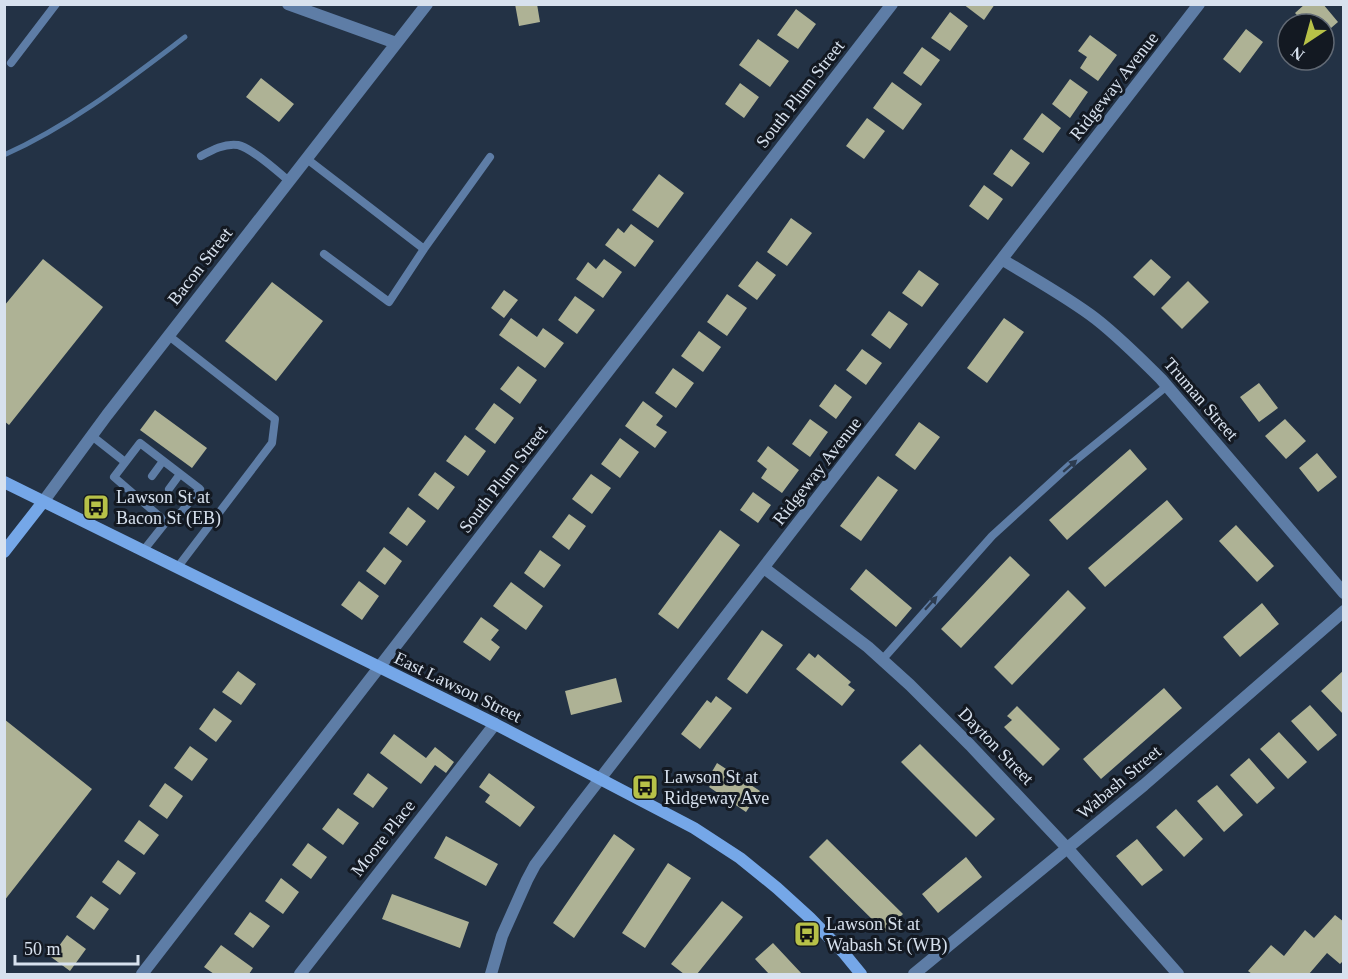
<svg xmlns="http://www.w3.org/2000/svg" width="1348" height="979" viewBox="0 0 1348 979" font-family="Georgia,serif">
<rect width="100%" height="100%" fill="#233245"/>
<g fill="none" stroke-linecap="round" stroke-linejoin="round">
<path stroke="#5577a0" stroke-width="5" d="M4,155C71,125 127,81 185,37"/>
</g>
<path fill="#aeb295" d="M515,4H537L540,22L519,26Z
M963,4H995L984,20Z
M1305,4H1323L1338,22L1324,34V24H1305L1295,13Z
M796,9L816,24L798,49L777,35Z
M950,12L968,26L950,51L931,38Z
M1246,29L1263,42L1240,73L1223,59Z
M1090,35L1117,55L1098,81L1080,68L1087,57L1078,51Z
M758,39L789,61L770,87L739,65Z
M922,47L940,60L921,86L903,73Z
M261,78L294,104L279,122L246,97Z
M1070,79L1088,92L1070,118L1052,104Z
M892,82L922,104L903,130L873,108Z
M740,83L759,97L744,118L725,104Z
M1042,113L1061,128L1043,153L1023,139Z
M867,118L885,131L864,159L846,146Z
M1011,149L1030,163L1012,187L993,174Z
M659,174L684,193L658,228L632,210Z
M984,185L1003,199L988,220L969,206Z
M791,218L812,233L787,266L767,252Z
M631,224L654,241L635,267L605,245L618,228L624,233Z
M43,259L103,307L9,425L4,421V306Z
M604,259L622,272L603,298L576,279L588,262L596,269Z
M1151,259L1171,277L1154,296L1133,277Z
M757,261L776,275L757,300L738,286Z
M919,270L939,284L922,307L902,293Z
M1188,281L1209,302L1182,329L1161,308Z
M272,282L323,321L276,381L225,341Z
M504,290L518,300L504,318L491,308Z
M727,294L747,308L727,336L707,322Z
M575,296L595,310L577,334L558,320Z
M889,311L908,324L890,349L871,335Z
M511,318L537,337L543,328L564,343L545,368L499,335Z
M1004,318L1024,332L987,383L967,368Z
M699,331L721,347L703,372L681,356Z
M862,349L882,363L866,385L846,370Z
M518,366L537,380L520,404L500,389Z
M673,368L694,383L676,408L655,393Z
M1259,383L1278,408L1259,422L1240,397Z
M835,384L852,397L836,419L819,406Z
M643,401L663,416L656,425L667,432L655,448L625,426Z
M494,403L514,418L495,444L475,429Z
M155,410L207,448L192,468L140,430Z
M810,419L828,432L810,457L792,444Z
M1285,419L1306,441L1286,459L1265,436Z
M919,422L940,437L915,470L895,455Z
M465,435L486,451L468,476L446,461Z
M620,438L639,452L620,478L601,464Z
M768,446L799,470L782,493L761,478L767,469L757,461Z
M1130,449L1147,469L1067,540L1049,520Z
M1317,453L1337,477L1318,492L1299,468Z
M435,472L455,487L438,510L418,495Z
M591,474L611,488L592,514L572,499Z
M878,476L898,490L861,541L840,526Z
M753,492L771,505L758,523L740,510Z
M1167,500L1183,519L1105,587L1088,568Z
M408,507L426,521L407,546L389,533Z
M569,514L586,526L569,550L552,537Z
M1236,525L1274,566L1257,582L1219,541Z
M720,530L740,545L678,629L658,614Z
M384,547L402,561L385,585L366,571Z
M540,550L561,565L544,588L524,573Z
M1010,556L1030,575L961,648L941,629Z
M866,569L912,608L896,627L850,589Z
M359,581L379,596L362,620L341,605Z
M511,582L543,606L526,630L493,606Z
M1068,590L1086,608L1012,685L994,667Z
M1262,603L1279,624L1240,657L1223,637Z
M481,617L499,630L491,640L500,647L490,661L463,642Z
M762,630L783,645L747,694L727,679Z
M809,653L815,658L818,654L851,682L848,685L855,690L842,706L796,669Z
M1344,670V715L1321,691Z
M238,671L256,684L241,705L222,692Z
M616,678L622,702L571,715L565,691Z
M1164,688L1182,708L1101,779L1083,759Z
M716,696L732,708L700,749L681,734L707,700L711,703Z
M1310,705L1337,735L1318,751L1291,721Z
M1017,706L1060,749L1043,766L1004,727L1012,720L1007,716Z
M214,708L232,721L216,742L199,729Z
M4,719L92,789L4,901Z
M1279,732L1307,762L1288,779L1260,749Z
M394,734L426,758L435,747L454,762L446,773L435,765L421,784L380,753Z
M920,744L995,819L976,837L901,762Z
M190,746L208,759L192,781L174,768Z
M1249,758L1275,788L1257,804L1230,775Z
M717,763L760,791L746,812L709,787L715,778L710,775Z
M368,773L388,788L373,808L353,794Z
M489,773L535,807L520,827L485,802L490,795L479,787Z
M165,783L183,796L167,819L149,806Z
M1217,785L1243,815L1224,832L1197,801Z
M338,808L359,823L343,845L322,829Z
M1176,809L1203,839L1184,857L1156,827Z
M139,820L159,835L144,855L124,841Z
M614,834L635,849L574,938L553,923Z
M446,836L498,864L486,886L434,858Z
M827,839L903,914L885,932L809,857Z
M1137,839L1163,870L1142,886L1116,856Z
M308,843L327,857L311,879L292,865Z
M966,857L982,877L938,913L922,894Z
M118,860L136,873L120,895L102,882Z
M668,863L691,878L645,948L622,933Z
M281,878L299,892L283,914L265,901Z
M392,894L469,922L460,948L382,919Z
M91,896L109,909L94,930L76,917Z
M722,901L743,917L697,974H684L671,964Z
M250,912L270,926L253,948L234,934Z
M1335,915L1344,922V960L1340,964L1327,953L1309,974H1252L1248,971L1271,945L1284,956L1305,930L1314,938Z
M67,935L86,949L70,971L51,957Z
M773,943L802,974H769L755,959Z
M221,945L253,968L249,974H214L204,967Z"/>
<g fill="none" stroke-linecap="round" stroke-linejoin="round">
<path stroke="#5e7da6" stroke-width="8" d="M11,63L56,4
M201,156C212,150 225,143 238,145C252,148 278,172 289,181
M307,159L424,249L389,302L324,254
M424,249L490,157
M169,336L275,419L272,443L177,568
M92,436L125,462
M152,476L163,461
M169,489L180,474
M143,551L166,522L174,521L200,489L140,443L114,477L166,522
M882,660L992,536L1071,464L1167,386"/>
<path stroke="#5e7da6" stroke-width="12" d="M288,4L396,43
M1003,260C1034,279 1067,297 1096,319C1119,337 1140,358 1161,379L1344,593
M43,502L107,415L427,4
M764,568L868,647L910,685L970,745L1068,849L1178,974
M142,974L892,4
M300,974L495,724
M491,974L502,936L527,880L535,865L576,810L1199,4
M914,974L1144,785L1344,611"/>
<path stroke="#75a7e8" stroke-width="12" d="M4,482L495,724L694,828L740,858L777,888L810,918L843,952L861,974
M4,552L43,502"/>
</g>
<defs><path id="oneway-solid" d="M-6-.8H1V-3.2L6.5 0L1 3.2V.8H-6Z" transform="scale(1.5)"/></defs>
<g fill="#2d3c50">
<use href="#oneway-solid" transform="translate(1070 466) rotate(-41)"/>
<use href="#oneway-solid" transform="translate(931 603) rotate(-48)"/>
</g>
<defs>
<symbol id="bus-square" viewBox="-11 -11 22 22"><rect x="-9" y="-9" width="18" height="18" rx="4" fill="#b7c148" stroke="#131922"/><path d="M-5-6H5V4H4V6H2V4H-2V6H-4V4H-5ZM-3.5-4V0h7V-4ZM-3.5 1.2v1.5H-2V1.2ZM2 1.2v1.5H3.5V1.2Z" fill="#111"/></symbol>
</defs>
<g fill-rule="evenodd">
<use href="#bus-square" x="81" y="492" width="30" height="30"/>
<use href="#bus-square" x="630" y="772" width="30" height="30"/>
<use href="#bus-square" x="792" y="919" width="30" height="30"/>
</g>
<g text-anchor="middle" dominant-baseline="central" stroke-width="6" stroke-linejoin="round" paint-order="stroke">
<g font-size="18" fill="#d7e1ee" stroke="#131922">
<text transform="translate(1114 86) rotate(-52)">Ridgeway Avenue</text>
<text transform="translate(800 94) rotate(-52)">South Plum Street</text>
<text transform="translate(200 266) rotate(-52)">Bacon Street</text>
<text transform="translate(1201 399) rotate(49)">Truman Street</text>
<text transform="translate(817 471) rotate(-52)">Ridgeway Avenue</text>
<text transform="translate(503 479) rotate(-52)">South Plum Street</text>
<text transform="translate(458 687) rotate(26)">East Lawson Street</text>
<text transform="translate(996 746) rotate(46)">Dayton Street</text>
<text transform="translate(1119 782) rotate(-40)">Wabash Street</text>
<text transform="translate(383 838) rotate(-52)">Moore Place</text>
</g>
<g font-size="18" fill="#d7e1ee" stroke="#131922" text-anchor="start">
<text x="116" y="497">Lawson St at<tspan x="116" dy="21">Bacon St (EB)</tspan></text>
<text x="664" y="777">Lawson St at<tspan x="664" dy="21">Ridgeway Ave</tspan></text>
<text x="826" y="924">Lawson St at<tspan x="826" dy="21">Wabash St (WB)</tspan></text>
</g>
</g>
<rect width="1348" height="979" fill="none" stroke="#d7e1ee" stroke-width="12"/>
<g transform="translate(1306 42) rotate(216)"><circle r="28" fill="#131922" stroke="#616974" stroke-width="1.5"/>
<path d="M0-4.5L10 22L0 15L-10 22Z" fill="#b7c148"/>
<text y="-9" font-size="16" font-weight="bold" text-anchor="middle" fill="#d7e1ee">N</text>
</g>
<path d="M15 955v9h123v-9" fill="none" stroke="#d7e1ee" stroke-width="3"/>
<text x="24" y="955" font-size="18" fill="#d7e1ee" stroke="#131922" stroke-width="4.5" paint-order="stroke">50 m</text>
</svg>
